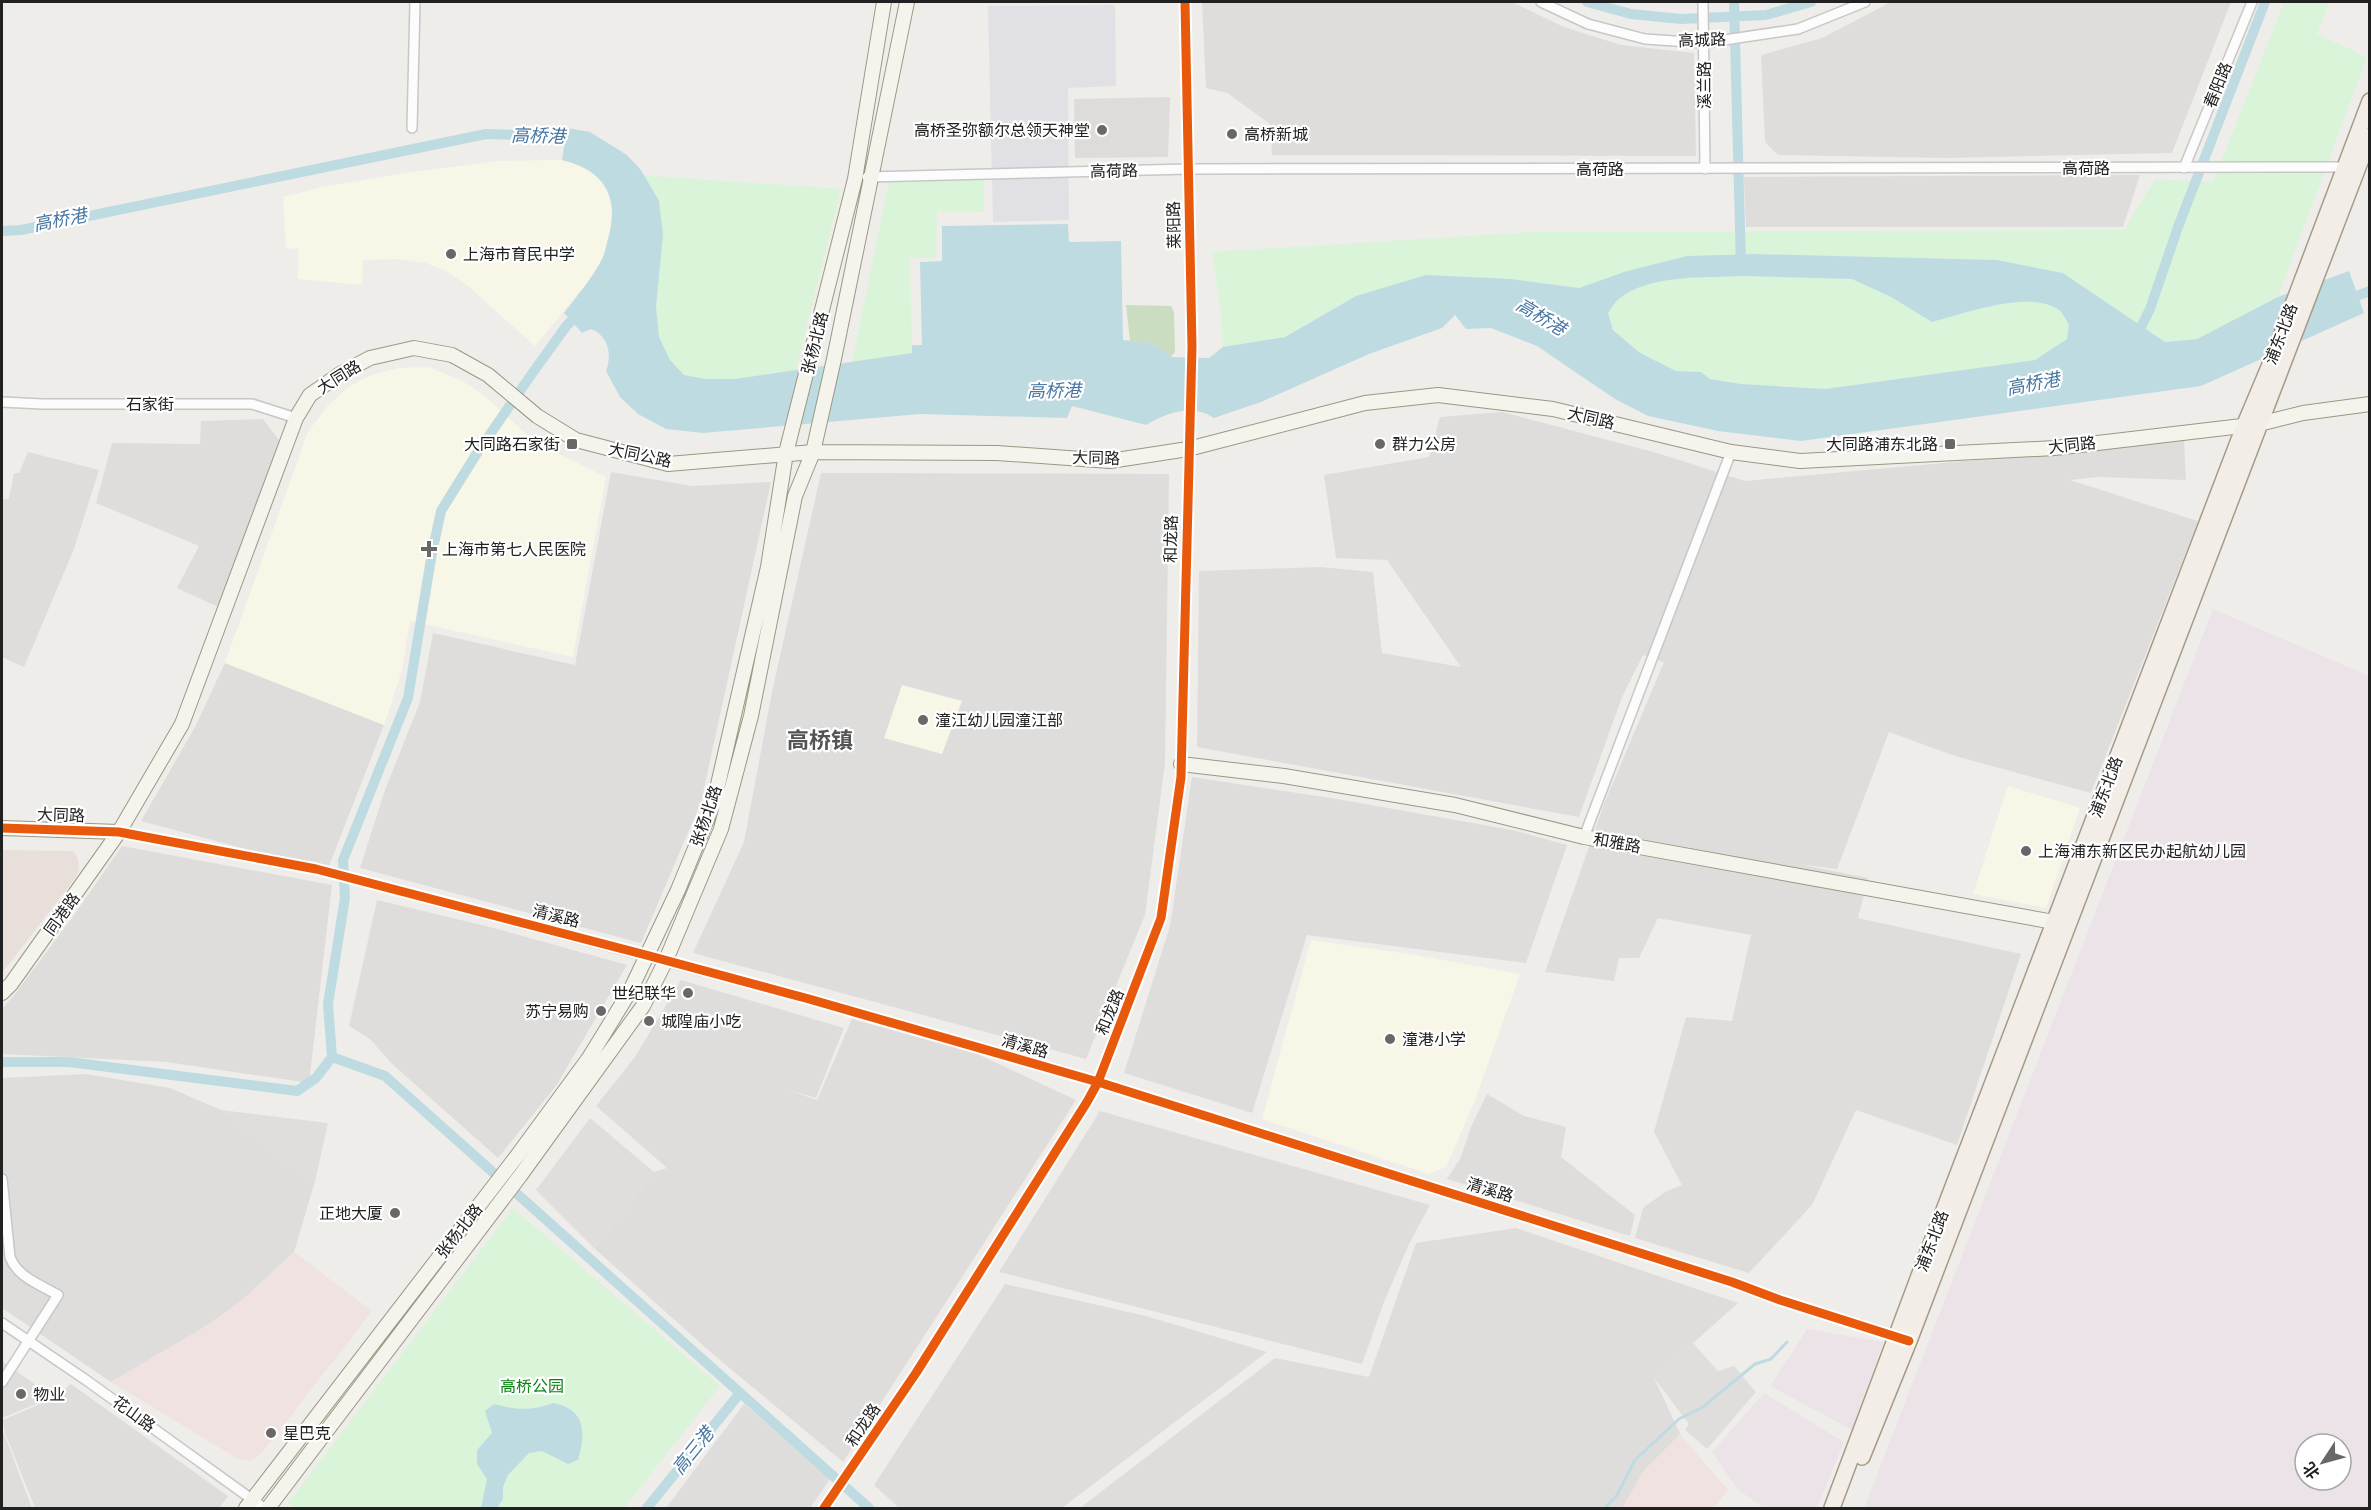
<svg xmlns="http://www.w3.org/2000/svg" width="2371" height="1510" viewBox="0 0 2371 1510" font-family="Cabin,'Noto Sans SC',sans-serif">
<rect width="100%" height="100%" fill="#efedea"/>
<path fill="#dedddb" d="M1202,2H1512L1564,27L1621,45L1694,53L1696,156L1272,155L1270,124L1227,93L1206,88Z
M1891,2H2231L2172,153L1947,158L1778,155L1765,142L1761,55L1822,38Z
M2140,175L2123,227H1746L1744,177Z
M1502,412L1657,453L1745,481L2184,441L2186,480L2098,477L2070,480L2198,521L2091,793L1955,756L1889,732L1837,869L1799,864L1868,878L1858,918L2021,954L1957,1145L1856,1110L1812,1205L1749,1273L1635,1238L1643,1208L1665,1192L1682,1185L1654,1132L1686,1017L1732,1021L1751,935L1658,918L1639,958H1619L1614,981L1545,972L1604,804L1664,662L1643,655L1622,697L1579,817L1197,747L1199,571L1320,567L1373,572L1382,653L1461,667L1387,560L1336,558L1324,475L1429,457L1440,417Z
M263,419L282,444L220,608L177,588L199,546L96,503L112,443L200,444L201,421Z
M28,452L99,470L74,549L24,667L2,657V499H9L14,473H19Z
M611,472L692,486L771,482L701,802L641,943L360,868L385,790L420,702L433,633L575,665Z
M821,473L1169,474L1165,763L1145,915L1086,1059L693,953L744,842L772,692Z
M225,663L384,725L329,866L276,857L141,821L195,727Z
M1192,777L1337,799L1512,830L1567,845L1526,963L1307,935L1252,1113L1124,1073L1170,926Z
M122,846L332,885L309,1083L167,1062L2,1054V1009L15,994L72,918Z
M377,900L494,928L627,965L556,1086L498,1158L391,1063L370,1039L349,1026Z
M681,980L844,1028L816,1098L788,1090L817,1100L852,1019L975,1053L1076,1100L843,1462L715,1356L594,1248L654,1172L667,1168L596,1106L635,1057Z
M86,1074L170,1088L221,1110L315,1181L294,1252L240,1302L203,1328L111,1382L2,1308V1078Z
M1487,1094L1524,1116L1566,1127L1561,1157L1635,1215L1630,1236L1447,1179L1460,1159L1471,1127Z
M1100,1111L1430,1205L1409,1244L1384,1302L1362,1364L999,1272Z
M1516,1228L1738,1303L1654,1378L1687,1448L1631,1508H1080L1275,1358L1369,1377L1416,1243Z
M1005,1284L1146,1316L1267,1352L1062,1508H899L874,1485Z
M2,1361L53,1397L2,1418Z
M71,1384L228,1496L219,1508H35L5,1433L3,1420L56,1397Z
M744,1404L830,1479L810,1508H666Z
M2,1428L32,1508H2Z"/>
<path fill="#f0e2e0" d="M294,1252L372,1311L262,1453L251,1461L238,1459L111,1382L203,1328L240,1302Z
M1680,1434L1728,1490L1714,1508H1622L1644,1470Z"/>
<path fill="#ece3e9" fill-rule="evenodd" d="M2213,609L2369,676V1508H1864ZM2305,1444H2341V1480H2305Z
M1807,1329L1883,1342L1852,1430L1770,1386Z
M1764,1393L1844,1442L1817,1508H1764L1737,1489L1712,1452Z"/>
<path fill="#f8f6e7" d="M562,160L582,165L597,176L607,191L613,207L611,226L603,259L586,284L535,346L469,287L448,272L426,263L398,259L363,260L362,285L298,279L299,249L286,248L283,197L322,187L405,173L498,161Z
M428,367L461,380L486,397L535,442L606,477L573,657L410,621L402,670L384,725L225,663L308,432L329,404L350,386L371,375L398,368Z
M902,685L962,701L942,754L884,738Z
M2008,786L2080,808L2046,908L1973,894Z
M1311,940L1415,955L1520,974L1474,1103L1446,1167L1429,1174L1262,1119Z"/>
<path fill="#dddcdb" d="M1170,97L1168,157L1075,158L1074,99Z"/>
<path fill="#e9dfda" d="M2,850L73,851L78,859L79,868L77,876L2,973Z"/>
<path fill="#cbddc0" d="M1126,305L1171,306L1174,312L1175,352L1171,357L1153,343L1130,341Z"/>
<path fill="#d9f4d9" d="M2284,2H2329L2317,34L2367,57L2278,297L2197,339L2165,342L2063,273L1997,260L1753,254L1711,255L1687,256L1627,271L1579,288L1511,279L1356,296L1285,337L1223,347L1221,312L1212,252L1534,232L2124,230L2155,179L2213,182Z
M638,175L841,189L791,390L723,403L646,347Z
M903,178H984V212L937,211L936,258H910L912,353L852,363L889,181Z
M1744,276L1852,279L1891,297L1932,322C1963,314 2031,289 2059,310C2063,313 2066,320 2069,325L2067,339L2035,360L1825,389L1741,384L1710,379L1701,372L1676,371L1640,353L1613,329L1608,313C1611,308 1615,301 1620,298C1651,274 1706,278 1744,276Z
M513,1208L720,1386L624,1508H295L288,1503Z"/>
<path fill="#dfdedd" d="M221,1110L328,1123L315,1181Z
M590,1118L654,1172L594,1248L536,1190Z
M1693,1343L1718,1371L1734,1366L1756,1392L1707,1449L1685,1430L1689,1424L1654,1378Z"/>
<path fill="#e1e0e4" d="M1115,5L1116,86L1068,88L1069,220L993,222L988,6Z"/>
<path fill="#bfdbe2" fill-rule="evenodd" d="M567,128L590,132L627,155L641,170L659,201L663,235L656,306L659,337L670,360L684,375L706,379H735L912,353V345H922L920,262L942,261V226L1068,224L1069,242L1121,241L1123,340L1153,343L1171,357L1209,358L1223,347L1285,337L1356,296L1426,275L1511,279L1579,288L1627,271L1687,256L1753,254L1997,260L2063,273L2165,342L2197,339L2278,297L2349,271L2364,313L2201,386L1801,441L1718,431L1648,416L1615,399L1537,346L1491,328L1466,329L1455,315L1442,328L1369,354L1261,402L1214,418C1192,403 1166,413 1146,425L1072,406L1067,418L920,414L703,433L666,429L638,414L620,397L606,371C612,355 609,336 591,329L582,333L564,313C577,296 591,280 601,261C605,254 606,246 608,239C620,196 605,171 562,160ZM1744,276L1852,279L1891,297L1932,322C1963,314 2031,289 2059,310C2063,313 2066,320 2069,325L2067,339L2035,360L1825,389L1741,384L1710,379L1701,372L1676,371L1640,353L1613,330L1608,313C1612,308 1615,301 1620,298C1651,274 1706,278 1744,276Z
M553,1403C586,1409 586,1433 578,1460L568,1464L542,1451L529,1453L508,1475L503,1487V1499L497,1508H481L487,1479L477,1464V1450L492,1433L485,1411L494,1404C516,1410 532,1411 553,1403Z"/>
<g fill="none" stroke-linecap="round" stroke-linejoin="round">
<path stroke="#bfdbe2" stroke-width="3" d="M1605,1508L1617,1495L1635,1460L1679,1419L1703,1407L1755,1364L1771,1359L1787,1342"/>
<path stroke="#bfdbe2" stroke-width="10" d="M1587,2L1631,14L1681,19L1766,15L1811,2
M1734,2L1741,266
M2,231L21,230L486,134L579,137
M2346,300L2370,291
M2136,337L2150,309L2178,227L2265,2
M332,1057L385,1076L869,1508
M2,1062H69L297,1091L316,1078L332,1057L328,1004L345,898L343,860L408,698L432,553L441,511L477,453L531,375L567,325L582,311
M647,1508L740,1393"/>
<defs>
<path id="street" d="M1541,2L1588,24L1645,39L1704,43L1798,29L1865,2
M1703,2L1705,169
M412,128L415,2
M2184,168L2252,2
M867,177L1188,169L2345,167
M2,402L42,404H252L296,418
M119,832L316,869L809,999L1098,1082L1732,1282L1780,1300L1901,1338
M1584,837L1731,452
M2,1179L10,1257C17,1277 41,1285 58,1295L2,1382
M2,1323L86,1380L264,1508
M824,1508L916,1373L1087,1102L1098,1082L1161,918L1181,777L1192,347L1185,2"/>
<path id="secondary" d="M1181,764L1284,776L1455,805L1584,837L2054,922
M2,828L119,832
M2,993L11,984L119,832L182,724L296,418L310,395L340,374L370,358L414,348L452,355L488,375L537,416L576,440L668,464L813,452L997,453L1110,461L1188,449L1365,403L1438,395L1553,409L1731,452L1800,461L2055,448L2259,424L2303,413L2370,404
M246,1508L517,1156L589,1058L630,991L678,890L714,802L768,567L786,453L855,179L884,2
M268,1508L520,1176L643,1006L666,960L721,829L751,716L795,496L813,452L834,359L907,2"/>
<path id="primary" d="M1862,1457L1909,1341L2370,136
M1832,1508L1931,1244L2245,424L2272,360L2370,101"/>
</defs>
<use href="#street" stroke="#c8c7c6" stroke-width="12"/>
<use href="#secondary" stroke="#989982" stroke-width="16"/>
<use href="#primary" stroke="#a69b86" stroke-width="18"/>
<use href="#street" stroke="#fdfcfc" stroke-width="9"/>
<use href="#secondary" stroke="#f4f4ed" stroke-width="14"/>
<use href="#primary" stroke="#f2ede7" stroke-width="15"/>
<defs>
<path id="cycleway" d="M2,828L119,832L316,869L646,955L809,999L1098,1082L1732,1282L1780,1300L1909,1341
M824,1508L916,1373L1087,1102L1098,1082L1161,918L1181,777L1192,347L1185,2"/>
</defs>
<use href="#cycleway" stroke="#fff" stroke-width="13"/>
<use href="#cycleway" stroke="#e8590c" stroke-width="9"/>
</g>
<g fill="#696867" stroke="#fff" stroke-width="2">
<circle cx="1102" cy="130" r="6"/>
<circle cx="1232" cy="134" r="6"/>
<circle cx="451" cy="254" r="6"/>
<rect x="566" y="438" width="12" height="12" rx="3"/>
<circle cx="1380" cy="444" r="6"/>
<rect x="1944" y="438" width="12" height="12" rx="3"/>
<path d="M426 540h6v6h6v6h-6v6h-6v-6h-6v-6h6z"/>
<circle cx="923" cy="720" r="6"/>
<circle cx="2026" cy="851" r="6"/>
<circle cx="688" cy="993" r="6"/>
<circle cx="601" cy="1011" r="6"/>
<circle cx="649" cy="1021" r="6"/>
<circle cx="1390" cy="1039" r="6"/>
<circle cx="395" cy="1213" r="6"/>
<circle cx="21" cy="1394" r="6"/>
<circle cx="271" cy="1433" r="6"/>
</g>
<g text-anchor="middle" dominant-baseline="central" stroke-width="4.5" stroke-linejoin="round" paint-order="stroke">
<g font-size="16" fill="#212121" stroke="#fff">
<text transform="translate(1702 40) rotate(-2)">高城路</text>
<text transform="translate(1704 85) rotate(-90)">溪兰路</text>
<text transform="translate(2218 85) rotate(-68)">春阳路</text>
<text x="2086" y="168">高荷路</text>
<text x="1600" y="169">高荷路</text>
<text transform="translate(1114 171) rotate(-1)">高荷路</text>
<text transform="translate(1174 225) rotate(-91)">莱阳路</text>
<text transform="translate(2281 334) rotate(-69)">浦东北路</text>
<text transform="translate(815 343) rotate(-76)">张杨北路</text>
<text transform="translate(339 377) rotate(-32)">大同路</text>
<text x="150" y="404">石家街</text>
<text transform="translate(1591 418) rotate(13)">大同路</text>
<text transform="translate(2072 445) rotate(-6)">大同路</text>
<text transform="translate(640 455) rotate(12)">大同公路</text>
<text transform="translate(1096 458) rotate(1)">大同路</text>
<text transform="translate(1171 539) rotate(-89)">和龙路</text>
<text transform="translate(2106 787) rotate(-69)">浦东北路</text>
<text transform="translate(61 815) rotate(2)">大同路</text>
<text transform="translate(706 816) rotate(-71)">张杨北路</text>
<text transform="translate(1617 843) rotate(10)">和雅路</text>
<text transform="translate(62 914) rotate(-54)">同港路</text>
<text transform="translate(556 916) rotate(14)">清溪路</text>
<text transform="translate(1110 1012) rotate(-68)">和龙路</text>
<text transform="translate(1025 1046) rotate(16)">清溪路</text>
<text transform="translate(1490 1190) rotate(17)">清溪路</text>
<text transform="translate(459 1231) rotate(-52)">张杨北路</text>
<text transform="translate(1932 1241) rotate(-69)">浦东北路</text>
<text transform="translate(134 1414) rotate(36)">花山路</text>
<text transform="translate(863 1425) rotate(-56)">和龙路</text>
</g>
<g font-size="16" fill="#212121" stroke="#fff" text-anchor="start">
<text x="1090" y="130" text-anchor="end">高桥圣弥额尔总领天神堂</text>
<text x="1244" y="134">高桥新城</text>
<text x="463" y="254">上海市育民中学</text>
<text x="560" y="444" text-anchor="end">大同路石家街</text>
<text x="1392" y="444">群力公房</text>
<text x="1938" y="444" text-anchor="end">大同路浦东北路</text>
<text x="442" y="549">上海市第七人民医院</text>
<text x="935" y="720">潼江幼儿园潼江部</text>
<text x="2038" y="851">上海浦东新区民办起航幼儿园</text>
<text x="676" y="993" text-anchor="end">世纪联华</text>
<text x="589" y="1011" text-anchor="end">苏宁易购</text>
<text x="661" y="1021">城隍庙小吃</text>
<text x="1402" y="1039">潼港小学</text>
<text x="383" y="1213" text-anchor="end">正地大厦</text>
<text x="33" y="1394">物业</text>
<text x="283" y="1433">星巴克</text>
</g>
<g font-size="16" fill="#0d8215" stroke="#fff">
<text x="532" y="1386">高桥公园</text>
</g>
<g font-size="18" font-style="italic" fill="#4776a1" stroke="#fff">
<text transform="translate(538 136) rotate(1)">高桥港</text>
<text transform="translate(60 220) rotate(-11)">高桥港</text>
<text transform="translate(1541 317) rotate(31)">高桥港</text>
<text transform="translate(2033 384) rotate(-11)">高桥港</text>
<text transform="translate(1054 391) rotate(-1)">高桥港</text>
<text transform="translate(693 1451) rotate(-51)">高三港</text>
</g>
<g font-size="22" font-weight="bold" fill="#545454" stroke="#fff">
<text x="820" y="740">高桥镇</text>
</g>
</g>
<rect width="2371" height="1510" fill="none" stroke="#212121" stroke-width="6"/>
<g transform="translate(2323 1462) rotate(234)"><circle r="28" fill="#ffffff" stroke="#a6a6a6" stroke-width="1.5"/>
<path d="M0-4.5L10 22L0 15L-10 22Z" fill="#696867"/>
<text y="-9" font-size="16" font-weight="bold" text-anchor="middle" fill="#212121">北</text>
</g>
</svg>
